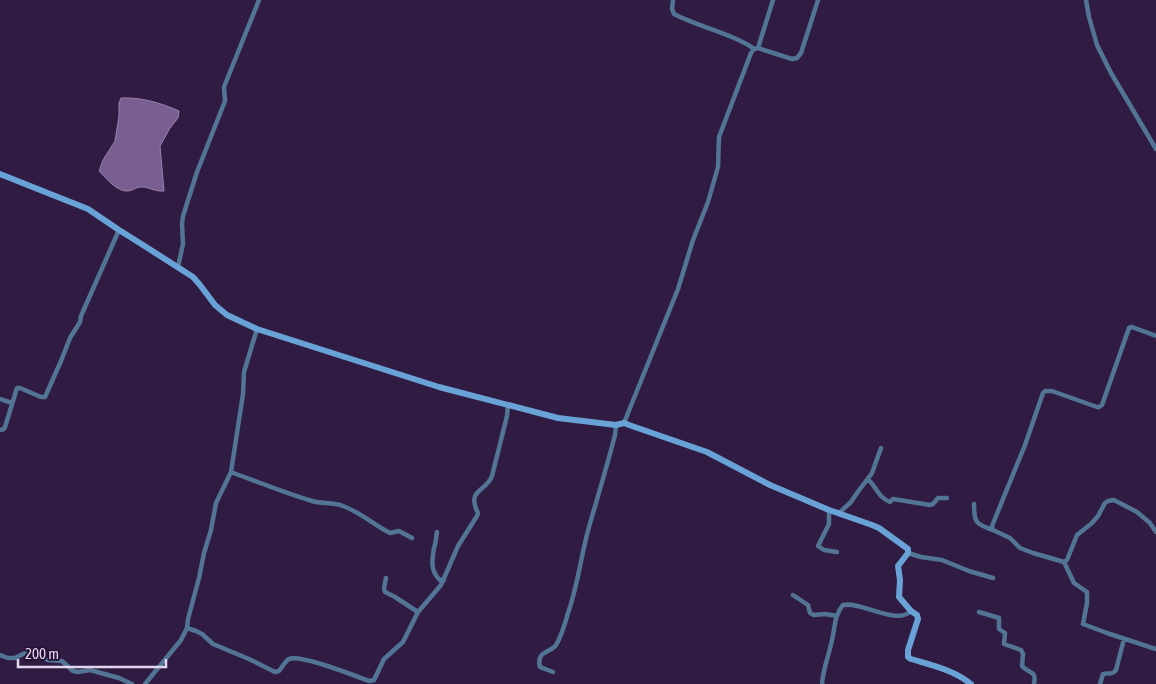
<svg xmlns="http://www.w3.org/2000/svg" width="1156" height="684" viewBox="0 0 1156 684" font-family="'Asap Condensed',sans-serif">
<rect width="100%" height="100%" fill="#301c42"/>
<path fill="#795e92" stroke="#9982ae" d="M121,98C141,97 161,103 179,111L178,118L170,128L160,146L164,191C155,192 147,186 140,187C136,187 132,191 128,191C117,192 106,178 99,171L103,160L115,141L119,116V103Z"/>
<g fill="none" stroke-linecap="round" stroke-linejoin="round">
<path stroke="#527596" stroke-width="4.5" d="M673,0L672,9L674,14C693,24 714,29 734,38C741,41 748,44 754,49
M1086,0L1089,17L1097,45L1111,73L1156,149
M758,48L773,0
M178,267L183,244L182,224L183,216L197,172L225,101L224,87L259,0
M1156,336L1132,327L1129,328L1102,405L1099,407H1097L1052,391H1045L1043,393L1025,445L992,526L993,530L1010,538L1020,548L1033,553L1064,562L1067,560L1077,535L1092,523L1098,516L1105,503L1108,501L1114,500L1137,512L1150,523L1156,532
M0,399L12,403
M624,423L678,289L693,240L708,202L718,167L719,137L751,53L754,49L758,48L792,59L797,58L801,53L818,0
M0,430L4,429L5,427L17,388H20L41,397H45L61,361L70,338L80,322L81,316L119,230
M231,472C258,482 285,493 312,501C322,504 333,502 343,506C360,512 374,525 390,533L399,531L412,538
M868,479C877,488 878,497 890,502L893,499L930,505L933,504L938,498H947
M974,504C974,522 975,524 993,530
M829,510V524L818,546L824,550L837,552
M839,513L851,502L857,493L872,473L881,448
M437,532C436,537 436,543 434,548C432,560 430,571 440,580H444
M908,553L921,557L942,560L969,571L993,578
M1064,562L1074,583L1087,592V603L1083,624L1107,633L1156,649
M386,578L384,588L385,592L395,597L418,612
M793,595L808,605L810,613L814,615L825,614L837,616
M979,612L999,618V629L1005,633L1004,644L1021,650L1023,654L1022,666C1029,674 1037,670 1034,684
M187,628L196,631L202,634L213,644L249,659L275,672L279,671C282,668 285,661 289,659C300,654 356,676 369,681L374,680L384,659L403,642L418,612L441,585L458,546L477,516L478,513C466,489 486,492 492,476L507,416L508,405
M0,655L8,658H15L27,652L35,653L48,660L62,661L73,671L78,672L90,670L119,678L132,684
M553,672L540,667C536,650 551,653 556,645C560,639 566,621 568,613C578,585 581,555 589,527C598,496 607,466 615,435L616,425
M145,684L181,640L187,628L188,619L199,578L204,553L211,530L216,503L231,472L243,394L244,372L257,329
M822,684C823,669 829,655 832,640C835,629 834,615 843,605C862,601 896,626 911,611
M1100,684L1103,674C1108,672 1112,676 1116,670L1124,639"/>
<path stroke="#68a2d7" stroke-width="6" d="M0,174L88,209L119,230L143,245L193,277L200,285L215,305L227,315L257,329L439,387L558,418L616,425L624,423L629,425L707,452L770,485L829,510L872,525L879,528L908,549V553L898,566L900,580L899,597L911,611L917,615L918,619L908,650V657L911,659C931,665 954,670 971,684"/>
</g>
<path d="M18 659v8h148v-8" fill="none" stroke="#e3d7f0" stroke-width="2.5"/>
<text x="25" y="659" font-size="15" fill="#e3d7f0" stroke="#271237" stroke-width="4" paint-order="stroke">200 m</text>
</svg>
